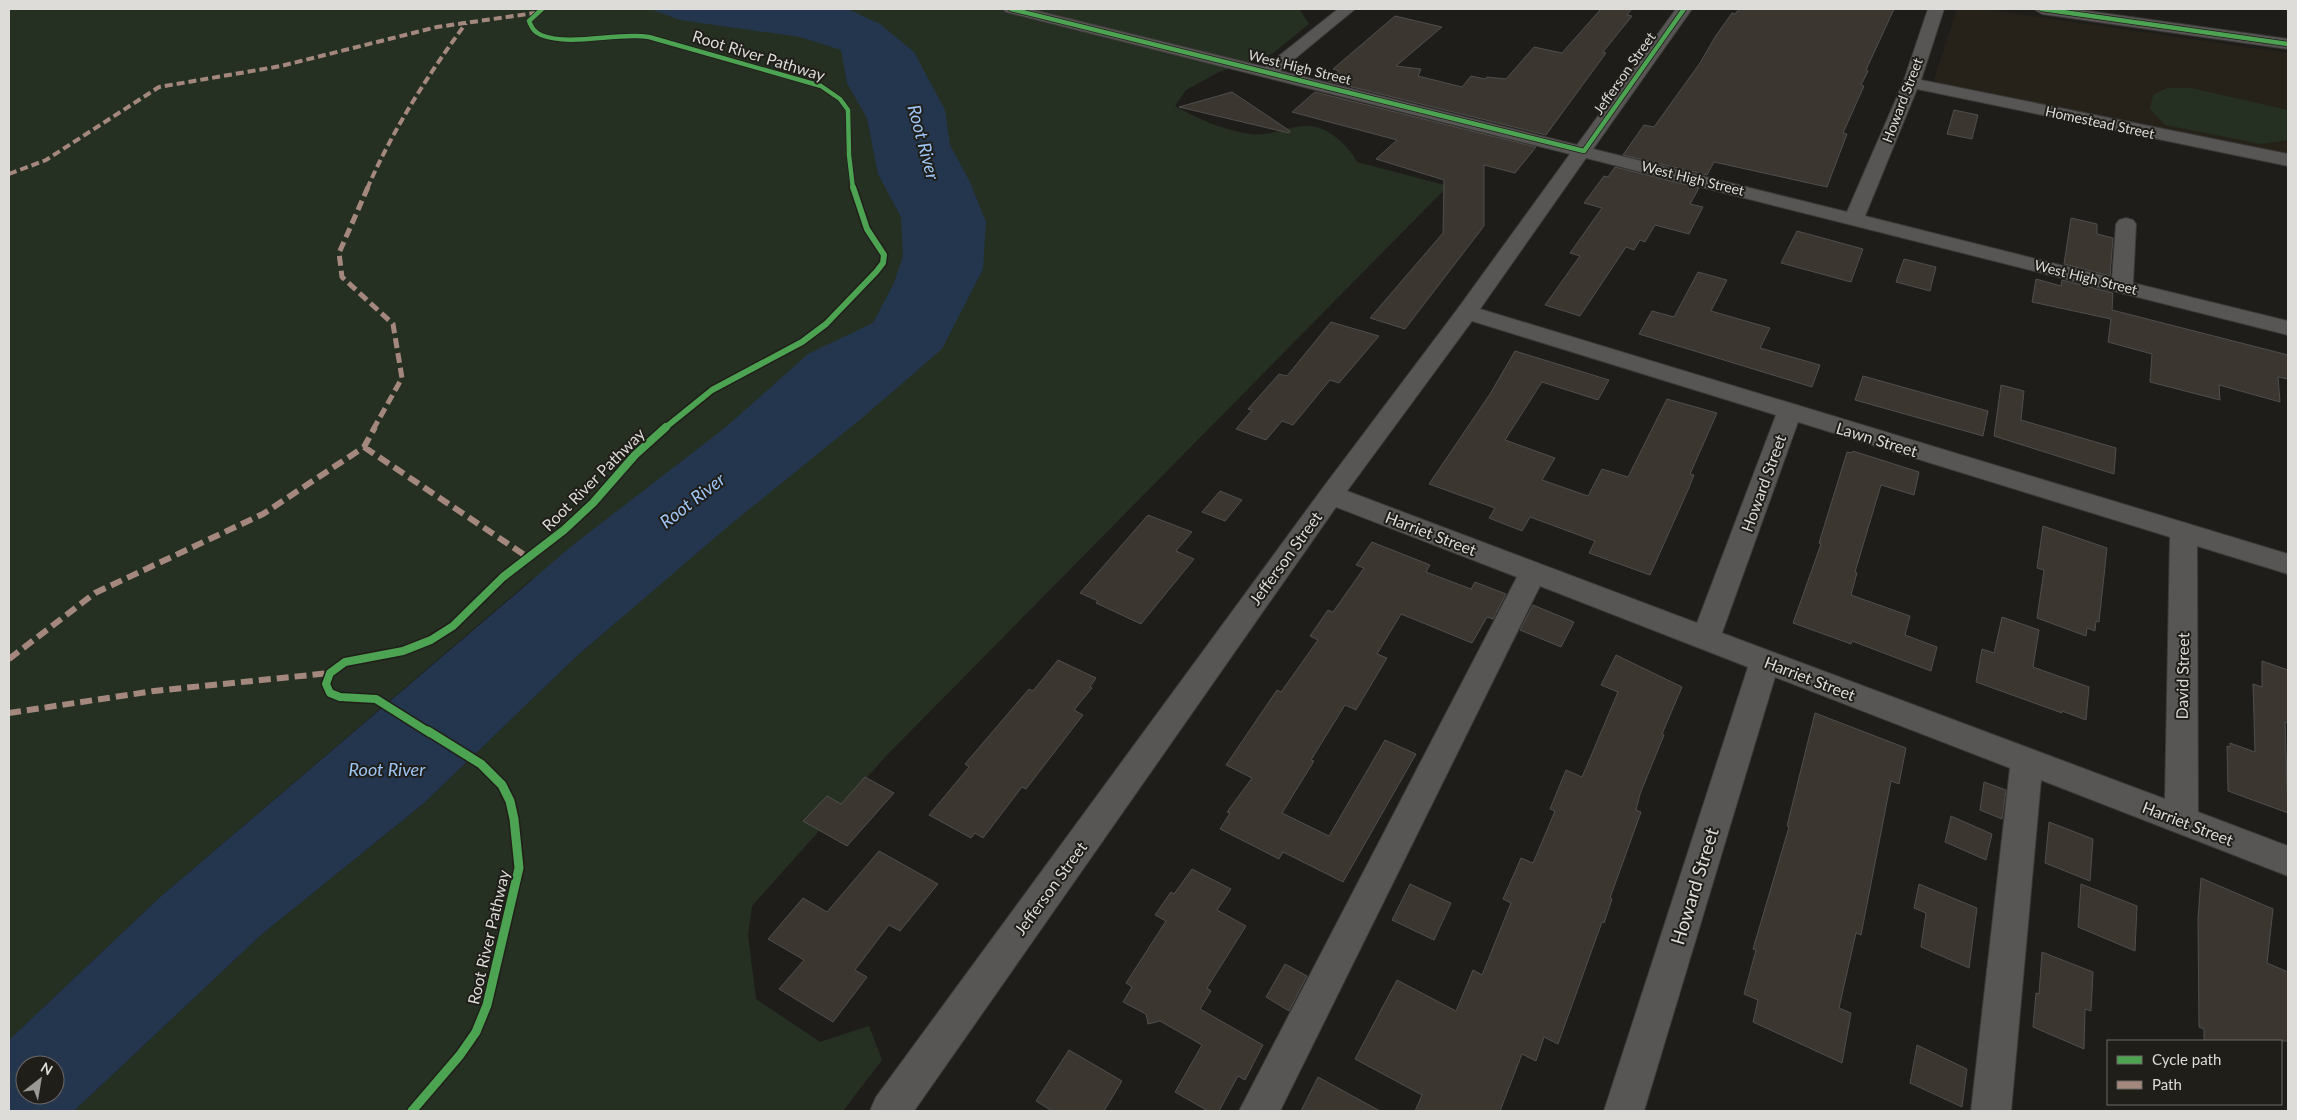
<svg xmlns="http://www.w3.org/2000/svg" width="2297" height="1120" viewBox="0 0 2297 1120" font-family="Lato,sans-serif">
<rect width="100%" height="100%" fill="#1f1d1a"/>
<path fill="#272219" d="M1957,9H1981L2288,53V155L1938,84L1934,79Z"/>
<path fill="#253023" d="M12,9H1299L1309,24L1272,54L1219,72L1186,90L1175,106C1198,119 1223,130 1250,134C1269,137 1288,126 1307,126C1328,126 1348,145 1357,162L1448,186L887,755L752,906L748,935L756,999L820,1042L869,1026L882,1060L843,1111H74L261,935L423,804L577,656L618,621L532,579L159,898L9,1040V10Z
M2167,88H2191L2288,110V140L2261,144L2165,125L2150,109L2153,95Z"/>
<path fill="#23364d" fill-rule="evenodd" d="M650,9H848L880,24L914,52L945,110L950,145L970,182L986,222L983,269L942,349L862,418L725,529L577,656L423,804L261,935L74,1111H9V1040L159,898L573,545L726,427L808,354L873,323L894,283L903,256L901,217L878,174L867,118L847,83L841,50L800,37L680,20ZM25,1065H55V1095H25Z"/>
<path fill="#3b3730" stroke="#504e4d" d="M1601,9H1632L1627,15L1632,16L1603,52L1606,53L1546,135L1328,81L1339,71L1333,69L1395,16L1442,27L1396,66L1421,69L1418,76L1462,87L1471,76L1485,79L1487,77L1506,79L1534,47L1562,53Z
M1739,9H1894L1866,70L1868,71L1861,85L1864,86L1843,133L1847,134L1827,187L1714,162L1707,175L1623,155L1644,125L1654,127L1700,63L1715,37L1732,13L1735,14Z
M1232,92L1290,131L1289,133L1179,107Z
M1315,92L1536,147L1515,173L1484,165V226L1405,329L1370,318L1443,233L1444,180L1376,159L1397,140L1292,112Z
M1954,110L1978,115L1972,139L1947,134Z
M1615,167L1699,188L1690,204L1703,207L1689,234L1655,225L1645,242L1640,240L1634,250L1626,247L1580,316L1545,305L1580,256L1570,253L1602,208L1584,203L1604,176L1608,177Z
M2071,218L2097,224V234L2113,238L2110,276L2064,264Z
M1797,231L1863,249L1851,282L1781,263Z
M1904,259L1936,267L1930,291L1896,282Z
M1698,272L1727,280L1711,311L1770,328L1760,348L1820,365L1812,387L1639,334L1652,311L1674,317Z
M2036,279L2061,286L2062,280L2113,293L2112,310L2288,355V379L2278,377L2280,402L2219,385L2220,400L2150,382L2152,354L2108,342L2111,319L2032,302Z
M1331,322L1379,336L1339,383L1330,380L1293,425L1282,421L1266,440L1236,429L1252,410L1248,409L1279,374L1287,376Z
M1515,351L1609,380L1598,400L1542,382L1505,440L1555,458L1542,480L1588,496L1602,469L1628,477L1667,399L1717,413L1690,474L1694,475L1688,490L1650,575L1589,553L1595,541L1530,517L1522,531L1489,518L1495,508L1429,484L1490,394Z
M1863,376L1988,411L1983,436L1855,400Z
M2001,385L2024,391L2021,420L2116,448L2114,474L1994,436Z
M1853,451L1919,472L1914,495L1881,485L1855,572L1857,573L1851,595L1910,616L1905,635L1937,647L1931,671L1852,641L1851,644L1793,623L1821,544L1819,543L1847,452L1852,453Z
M1220,491L1242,500L1225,521L1202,512Z
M1148,515L1192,532L1176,551L1194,559L1141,624L1096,603L1098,601L1080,593Z
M2043,526L2107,548L2099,622L2096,621L2095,631L2087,628L2086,636L2037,618L2044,570L2037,568Z
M1372,542L1430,565L1426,572L1471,589L1475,582L1506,594L1493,619L1487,617L1472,643L1401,614L1377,654L1387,658L1356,710L1345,705L1311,760L1314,761L1282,813L1329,836L1385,740L1416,754L1343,882L1283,852L1279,859L1220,829L1230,813L1227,812L1252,778L1226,765L1277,690L1281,692L1318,640L1310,636L1328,610L1333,612L1364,568L1356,565Z
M1533,605L1574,622L1561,647L1520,630Z
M2002,617L2039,630L2033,667L2089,687L2086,720L2062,711V713L1976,682L1982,649L1994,653Z
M1616,655L1682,687L1662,734L1664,735L1640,794L1636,810L1641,812L1610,898L1612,899L1604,923L1602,922L1558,1044L1544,1037L1536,1061L1522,1054L1500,1111H1415L1422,1095L1355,1059L1397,980L1456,1011L1473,970L1482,975L1511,903L1503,899L1521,858L1533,863L1555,811L1550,809L1566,770L1582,777L1618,692L1601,685Z
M1058,660L1096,678L1090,687L1092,688L1074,710L1083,715L1026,789L1022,787L983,838L975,833L971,838L929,815L969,767L965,764L1029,689L1033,691Z
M2262,661L2288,670V723L2285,722L2288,813L2228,791L2227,746L2230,747V743L2255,752L2253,684L2262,687Z
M1815,713L1906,748L1899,784L1891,781L1861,935L1856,933L1839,1008L1851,1013L1842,1063L1753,1022L1758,1000L1744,994L1756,950L1753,949L1789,827L1787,826Z
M865,777L894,793L847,846L803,821L827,796L841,804Z
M1984,782L2006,790L2002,819L1980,810Z
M1951,816L1992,834L1986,860L1945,842Z
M2049,822L2093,839L2090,881L2045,863Z
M879,851L938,884L900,931L889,925L855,970L867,977L833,1022L779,989L804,960L768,939L803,898L827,912Z
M1192,869L1231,889L1217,910L1246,926L1207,988L1211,991L1200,1009L1263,1045L1245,1080L1238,1076L1219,1111H1208L1175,1092L1202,1045L1160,1021L1148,1024L1146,1014L1123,1002L1132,987L1126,983L1166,921L1155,915L1171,892L1174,894Z
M2201,878L2273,909L2267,963L2288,972V1041H2204V1029L2199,1027L2198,919Z
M1410,884L1451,903L1434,940L1392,920Z
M1919,884L1977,908L1969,968L1921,947L1926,913L1914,908Z
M2081,884L2137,906L2135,951L2078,927Z
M2042,952L2093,972L2091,1011L2085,1009L2084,1049L2033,1027L2036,993L2039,994Z
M1285,964L1307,976L1289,1011L1266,997Z
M1917,1045L1967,1069L1962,1107L1910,1083Z
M1069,1050L1122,1081L1104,1111H1052L1036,1101Z
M1318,1077L1380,1111H1301Z"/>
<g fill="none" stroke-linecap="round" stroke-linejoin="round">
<defs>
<path id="minor" d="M1003,9H1029L1265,67L1338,9H1355L1280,71L1577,145L1676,9H1692L1593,149L1847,212L1903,83L1928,9H1944L1921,80L2288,154V166L1917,89L1865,216L2112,278L2116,224L2119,220L2126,218L2133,220L2136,224L2133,283L2288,321V335L1586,158L1480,309L2288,554V574L2197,546L2198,812L2288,846V876L2041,780L2011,1111H1971L2010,768L1775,677L1644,1111H1604L1748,667L1540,586L1280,1111H1239L1517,577L1336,507L914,1111H870L876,1097L1322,489L1459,307L1570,154L1006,12ZM1472,321L1776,415L1697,623L1347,491ZM1798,422L2170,537L2165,799L1722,633Z
M2034,9H2073L2288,39V49L2042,14Z"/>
</defs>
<use href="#minor" stroke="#3b3a38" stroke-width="2"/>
<use href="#minor" fill="#575655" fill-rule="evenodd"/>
<path stroke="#a5887d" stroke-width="4" stroke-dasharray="8 4" stroke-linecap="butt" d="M9,174L46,160L159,87L281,66L437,27L535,13
M367,189C393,129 428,75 466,23"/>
<path stroke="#a5887d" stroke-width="5" stroke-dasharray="10 5" stroke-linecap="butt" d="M368,187L339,253L342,277L393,324L402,378L374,428"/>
<path stroke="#a5887d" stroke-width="6" stroke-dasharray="12 6" stroke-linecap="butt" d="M364,447L529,558
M9,659L95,593L263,514L364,447L375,427
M9,713L154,691L330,673"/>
<defs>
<path id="cycleway-far3" d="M542,9L529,21C532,28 534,32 541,35C572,47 616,32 649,37L821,86L840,99L848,110L849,155L853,189
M1011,9L1584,151L1684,9
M2042,9L2288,44"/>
<path id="cycleway-far2" d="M665,428L712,390L802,342L826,324L876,272L883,263L884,255L867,229L853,187"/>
<path id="cycleway-far1" d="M430,733L376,699L340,697L330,693L326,684L330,673L345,662L403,651L431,640L453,626L503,577L564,530L593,503L635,455L666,427"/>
<path id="cycleway" d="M412,1111L460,1055L476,1032L487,1005L519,868L514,819L510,801L502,785L481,764L428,731"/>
</defs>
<use href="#cycleway-far3" stroke="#201e19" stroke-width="6"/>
<use href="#cycleway-far2" stroke="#201e19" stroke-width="9"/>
<use href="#cycleway-far1" stroke="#201e19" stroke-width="11"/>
<use href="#cycleway" stroke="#201e19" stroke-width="12"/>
<use href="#cycleway-far3" stroke="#4ca352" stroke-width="4.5"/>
<use href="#cycleway-far2" stroke="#4ca352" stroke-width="6"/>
<use href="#cycleway-far1" stroke="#4ca352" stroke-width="8"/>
<use href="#cycleway" stroke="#4ca352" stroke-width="9"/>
</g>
<g text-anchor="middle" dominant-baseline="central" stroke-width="4" stroke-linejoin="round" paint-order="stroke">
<g font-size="14" fill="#dddcd9" stroke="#201e19">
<text transform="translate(1300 67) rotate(14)">West High Street</text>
<text transform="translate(1624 73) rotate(-55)">Jefferson Street</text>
<text transform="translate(1902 100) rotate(-69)">Howard Street</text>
<text transform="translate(2100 122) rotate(12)">Homestead Street</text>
<text transform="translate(1693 178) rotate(14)">West High Street</text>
<text transform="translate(2086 277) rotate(14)">West High Street</text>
</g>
<g font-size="16" fill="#dddcd9" stroke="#201e19">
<text transform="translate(759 55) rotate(17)">Root River Pathway</text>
<text transform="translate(1877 439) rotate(17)">Lawn Street</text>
<text transform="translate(593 479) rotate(-45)">Root River Pathway</text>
<text transform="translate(1763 483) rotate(-70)">Howard Street</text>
<text transform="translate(1431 533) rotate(21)">Harriet Street</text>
<text transform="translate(1285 558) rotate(-54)">Jefferson Street</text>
<text transform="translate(2182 676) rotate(-89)">David Street</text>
<text transform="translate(1810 678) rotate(21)">Harriet Street</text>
<text transform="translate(2188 823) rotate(21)">Harriet Street</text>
<text transform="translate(1050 888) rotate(-54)">Jefferson Street</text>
<text transform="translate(488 937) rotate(-77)">Root River Pathway</text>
</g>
<g font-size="18" font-style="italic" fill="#9cc5f6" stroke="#201e19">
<text transform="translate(924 142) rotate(75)">Root River</text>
<text transform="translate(692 500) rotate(-38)">Root River</text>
<text x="387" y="769">Root River</text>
</g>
<g font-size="19" fill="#dddcd9" stroke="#201e19">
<text transform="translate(1694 886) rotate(-73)">Howard Street</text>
</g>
</g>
<rect width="2297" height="1120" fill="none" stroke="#dddcd9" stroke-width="20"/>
<rect x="2107" y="1040" width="175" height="65" fill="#201e19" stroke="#6c6a66"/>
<rect x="2117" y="1056" width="25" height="8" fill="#4ca352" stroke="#6c6a66"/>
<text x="2152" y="1065" font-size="15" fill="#dddcd9">Cycle path</text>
<rect x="2117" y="1081" width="25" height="8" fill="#a5887d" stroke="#6c6a66"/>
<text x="2152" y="1090" font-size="15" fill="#dddcd9">Path</text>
<g transform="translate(40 1080) rotate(31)"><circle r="24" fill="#201e19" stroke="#6c6a66"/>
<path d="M0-4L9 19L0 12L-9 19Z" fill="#9a9996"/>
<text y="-8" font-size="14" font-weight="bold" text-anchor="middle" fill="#dddcd9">N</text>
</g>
</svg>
